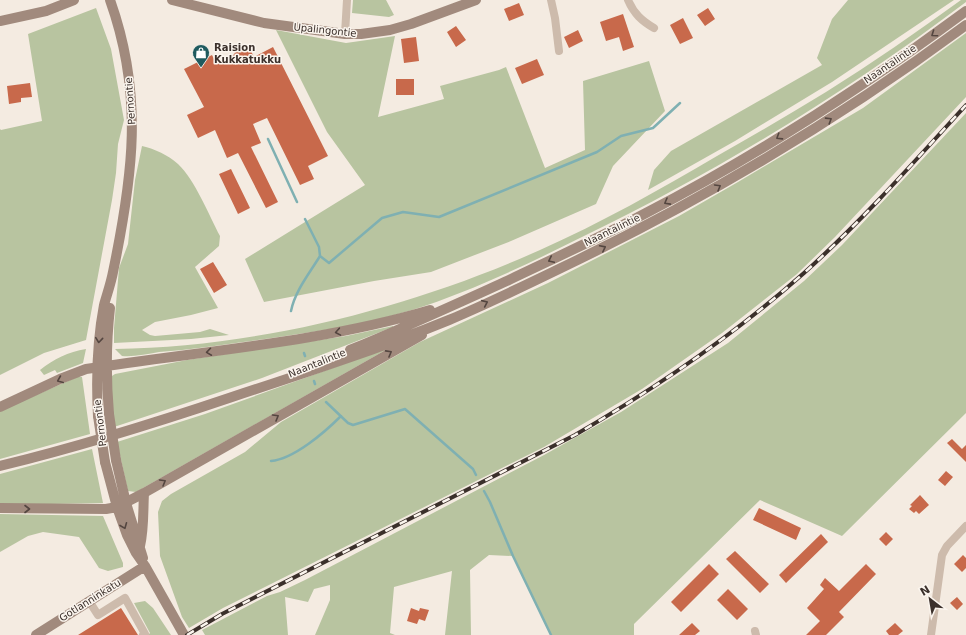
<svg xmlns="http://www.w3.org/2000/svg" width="966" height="635" viewBox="0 0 966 635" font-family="'DejaVu Sans',sans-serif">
<rect width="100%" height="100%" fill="#f4ebe1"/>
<path fill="#b8c4a0" d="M353,0H386L394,15L389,17L352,13Z
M848,0H954L832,82L735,141L648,190L654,170L671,151L822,65L817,58L832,19Z
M961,0H966V2C847,92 718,171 584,236C528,264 472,291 412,310C357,327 299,334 243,342C215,346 187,350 159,352C147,354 134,357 122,356L115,349C258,347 410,308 540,250C601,223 659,190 717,156C754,135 790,114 826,92C872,63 917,32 961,0Z
M96,8L111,49L124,120L118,144L116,173L112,200L86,340L44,353L0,375V129L1,130L42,121L28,34Z
M276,30L346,43L395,36L378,117L444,99L440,86L499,70L506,67L545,168L585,150L583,81L649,61L665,111L613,166L596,204L511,241L431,272L374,281L264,302L245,259L365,185L327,132Z
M966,33V97L835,237L797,274L722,333L642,389L544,447L223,608L189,628L182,617L160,556L158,512L162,501L171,494L245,452L281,422L420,342L548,283L679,216L738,182L863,108Z
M966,113V413L842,536L760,500L634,624V635H551L513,556L489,555L470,570L471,635H445L452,571L394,587L390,633L395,635H315L330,600V585L314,589L308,602L285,597L288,635H205L202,630L267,596L280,592L305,580L544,455L621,412L728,343L804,281L842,245Z
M142,146C155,149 168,155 178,164C195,180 209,215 220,236L219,246L195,267L218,308L191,315L155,322L142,330L150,335L155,336L200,332L210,329L229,335L191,339L114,343V328L119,268L128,244L135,180Z
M393,326V327L262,378L114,427L111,398L112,376L115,374L187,360L346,336Z
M391,347L136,492L128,491L117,442L205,414Z
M86,349L83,363L57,373L55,370L44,375L40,370C54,359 68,352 86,349Z
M77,377H82L90,434L0,459V411Z
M92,449L103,503L0,505V474Z
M0,514L103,516L123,563V567L108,571L99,568L79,537L43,532L28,536L0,552Z
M145,601L153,608L171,635H148L150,633L134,603Z"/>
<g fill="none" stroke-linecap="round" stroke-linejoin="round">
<path stroke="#7fb0b2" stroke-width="2.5" d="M268,139L297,202
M305,219L319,247L320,256
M291,311C295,291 309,274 320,256L329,263L382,218L403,212L439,217L597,152L621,136L653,128L680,103
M304,353L305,356
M314,381L315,384
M326,402L348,423L353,425L405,409L473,469L476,475
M271,461C294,459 325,432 341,416
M484,491L490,502L513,556L551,635"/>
</g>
<path fill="#c8694b" d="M519,3L524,15L509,21L504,9Z
M708,8L715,19L705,26L697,15Z
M623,14L634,47L623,51L619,37L606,41L600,22Z
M683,18L693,38L680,44L670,25Z
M456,26L466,40L456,47L447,32Z
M578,30L583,41L569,48L564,37Z
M416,37L419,61L404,63L401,39Z
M249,47L254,57L273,47L328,156L308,166L314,179L300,185L267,118L253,124L261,143L251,147L278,202L266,208L238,153L227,158L215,130L198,138L187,115L204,107L184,69L212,55L216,63L235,54L234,53Z
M537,59L544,75L522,84L515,68Z
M396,79H414V95H396Z
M30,83L32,97L21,98V102L9,104L7,86Z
M231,169L250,208L238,214L219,174Z
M213,262L227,285L214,293L200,269Z
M952,439L962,449L966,445V462L947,443Z
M946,471L953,477L945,486L938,480Z
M920,495L929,505L919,514L916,511L914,513L909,509L912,506L910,505Z
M759,508L801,528L796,540L753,520Z
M886,532L893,539L886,546L879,539Z
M821,534L828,542L786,583L779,575Z
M735,551L769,584L760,593L726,559Z
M963,555L966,558V568L962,572L954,564Z
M709,564L719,574L681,612L671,602Z
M866,564L876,574L839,612L844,617L826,635H806L820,621L807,608L824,589L820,585L825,578L839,591Z
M728,589L748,609L737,620L717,600Z
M957,597L963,604L957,610L950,603Z
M121,608L138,635H78Z
M411,608L419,611L420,608L429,610L425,621L419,619L417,624L407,621Z
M692,623L700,631L695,635H679Z
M895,623L903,631L898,635H889L886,631Z"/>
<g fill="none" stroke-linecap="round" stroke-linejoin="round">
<path stroke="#cdbbac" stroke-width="8" d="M551,0L555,18L559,51
M628,0C634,14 642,21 654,28
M345,34L347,0
M89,601L98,615L125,598L145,634L143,635
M755,631L756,635
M931,635L942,555L947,546L966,526"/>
<path stroke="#a18a7d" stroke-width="10" d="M172,0L264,23L345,34H361L390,30L411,24L476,0
M0,21L46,11L74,0
M350,350C404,328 456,304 509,280C555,258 601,237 646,213C758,155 865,86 966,11
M0,407L60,379L86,369C201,351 318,343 430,310
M109,414C106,379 106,343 110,308
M98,416C96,379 97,342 104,305C107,294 111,283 113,272C133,176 144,95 110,0
M116,460L126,503L143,558
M105,462L117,507L127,535L136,553L145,566L184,635
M0,466C78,447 155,423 232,397C305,373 378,349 449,320C487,304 524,286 561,268C705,199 838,120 966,25
M0,508L106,509L117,507L144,493L422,335
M140,546C144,529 143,511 144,493
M36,635L145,566"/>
<defs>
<path id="rail" d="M187,635L222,614L575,435C656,388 734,335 804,273C862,221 914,162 966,105"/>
</defs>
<use href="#rail" stroke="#3b302b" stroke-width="4"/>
<use href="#rail" stroke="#fbf5ee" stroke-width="2.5" stroke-dasharray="8" stroke-linecap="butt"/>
<path stroke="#a18a7d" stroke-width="10" d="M109,414L116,460
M98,416L105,462"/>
</g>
<defs><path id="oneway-chevron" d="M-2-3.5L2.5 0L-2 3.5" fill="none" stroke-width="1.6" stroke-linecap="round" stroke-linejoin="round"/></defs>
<g stroke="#544640">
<use href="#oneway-chevron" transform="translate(934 34) rotate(145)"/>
<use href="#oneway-chevron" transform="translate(829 120) rotate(-32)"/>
<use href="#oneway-chevron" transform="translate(779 137) rotate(148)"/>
<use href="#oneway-chevron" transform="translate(718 187) rotate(-30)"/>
<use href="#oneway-chevron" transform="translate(667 202) rotate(151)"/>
<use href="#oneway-chevron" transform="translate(603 248) rotate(-27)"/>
<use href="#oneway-chevron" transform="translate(551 260) rotate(155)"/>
<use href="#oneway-chevron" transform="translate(485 303) rotate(-24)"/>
<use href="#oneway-chevron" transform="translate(338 332) rotate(170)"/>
<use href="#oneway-chevron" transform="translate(99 340) rotate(96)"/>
<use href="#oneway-chevron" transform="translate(209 352) rotate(172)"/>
<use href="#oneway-chevron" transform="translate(389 353) rotate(-29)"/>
<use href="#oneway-chevron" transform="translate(60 380) rotate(157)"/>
<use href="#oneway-chevron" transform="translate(276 417) rotate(-30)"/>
<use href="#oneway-chevron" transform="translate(163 482) rotate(-30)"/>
<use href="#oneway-chevron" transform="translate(27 509)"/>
<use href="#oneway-chevron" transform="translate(124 526) rotate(68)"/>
</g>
<defs>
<symbol id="shop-pin" viewBox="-11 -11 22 30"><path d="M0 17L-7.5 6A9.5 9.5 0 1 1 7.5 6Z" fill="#1f5a5e" stroke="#fbf5ee"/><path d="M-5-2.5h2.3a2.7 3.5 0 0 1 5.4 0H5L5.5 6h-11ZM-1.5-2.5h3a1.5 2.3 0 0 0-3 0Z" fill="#fff"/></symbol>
</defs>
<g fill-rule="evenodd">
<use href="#shop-pin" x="191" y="43" width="20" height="27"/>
</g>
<g text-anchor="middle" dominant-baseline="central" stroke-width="3" stroke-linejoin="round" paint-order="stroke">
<g font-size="10" fill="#3b302b" stroke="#fbf5ee">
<text transform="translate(325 30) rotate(6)">Upalingontie</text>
<text transform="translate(890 64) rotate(-34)">Naantalintie</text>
<text transform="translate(130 101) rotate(-94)">Pernontie</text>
<text transform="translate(612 230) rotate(-26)">Naantalintie</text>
<text transform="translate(317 363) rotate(-22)">Naantalintie</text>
<text transform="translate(100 423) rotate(-97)">Pernontie</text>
<text transform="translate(90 600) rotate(-32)">Gotlanninkatu</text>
</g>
<g font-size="10" font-weight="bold" fill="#3b302b" stroke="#fbf5ee" text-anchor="start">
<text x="214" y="47">Raision<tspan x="214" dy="12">Kukkatukku</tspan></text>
</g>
</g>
<g transform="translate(930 599) rotate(329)" stroke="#fbf5ee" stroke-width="3" paint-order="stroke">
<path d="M0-3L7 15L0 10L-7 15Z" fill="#3b302b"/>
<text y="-6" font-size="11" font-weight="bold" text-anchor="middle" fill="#3b302b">N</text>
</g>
</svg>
